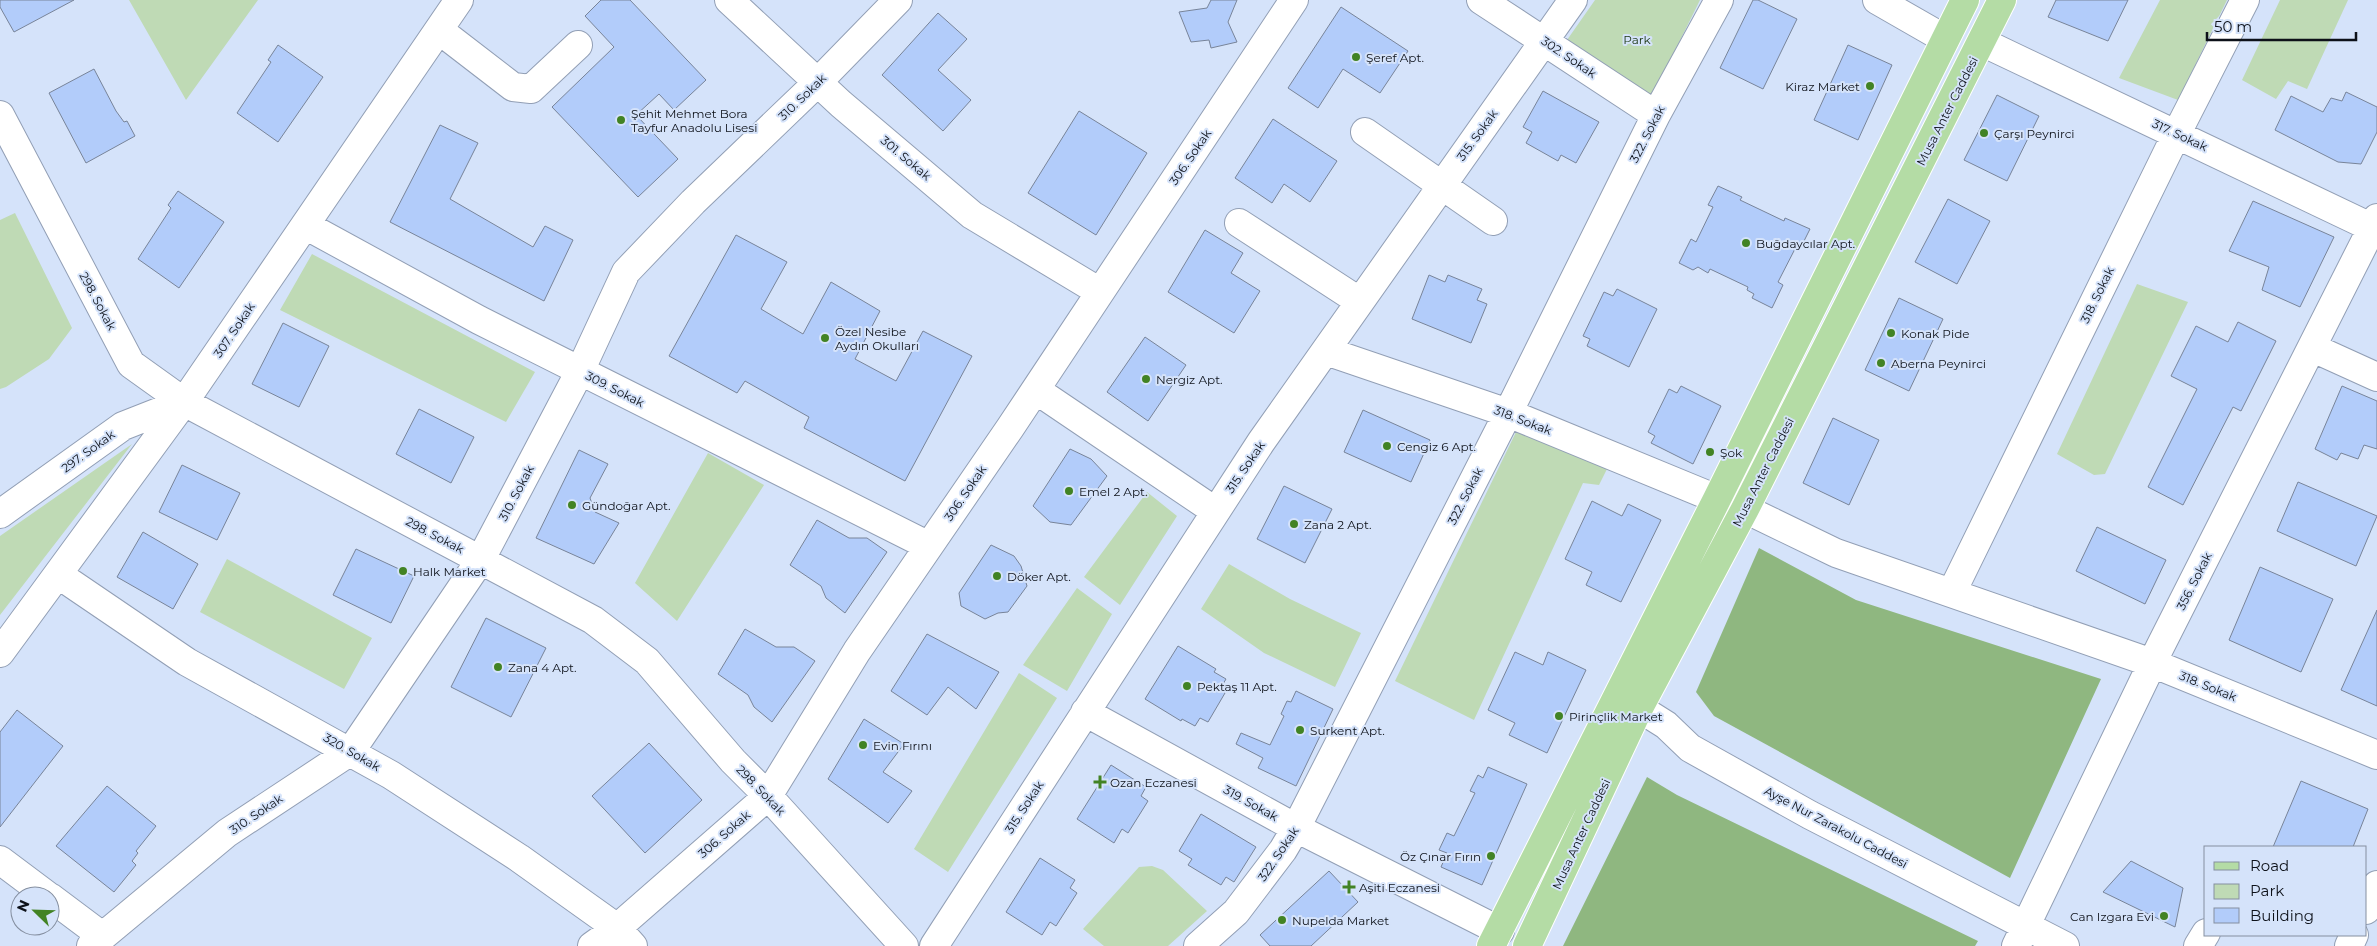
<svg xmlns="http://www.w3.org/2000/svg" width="2377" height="946" viewBox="0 0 2377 946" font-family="Montserrat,sans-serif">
<rect width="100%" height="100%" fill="#d5e3fa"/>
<path fill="#bfdab5" d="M129,0H258L186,100Z
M1595,0H1700L1652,97L1567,40Z
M2160,0H2227L2178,100L2119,78Z
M2280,0H2348L2307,89L2288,81L2276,99L2242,80Z
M15,213L72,328L49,359L6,387L0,389V220Z
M312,254L535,372L506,422L280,310Z
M2137,284L2188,302L2105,474L2094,475L2057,454Z
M1517,430L1608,467L1599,485L1583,483L1474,720L1395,681Z
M132,444L0,615V536Z
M708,453L764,485L677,621L635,583Z
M1147,492L1177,516L1120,605L1084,577Z
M227,559L372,638L344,689L200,612Z
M1229,564L1290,599L1361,633L1335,687L1264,653L1201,609Z
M1077,588L1112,614L1067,691L1023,665Z
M1019,673L1057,698L948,872L914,849Z
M1152,866L1163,870L1207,911L1168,946H1104L1083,929L1139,867Z"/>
<path fill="#8fb780" d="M1759,548L1856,600L2101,679L2010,878L1714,716L1696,692Z
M1647,777L1677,795L1978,941L1975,946H1563Z"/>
<path fill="#b2ccfa" stroke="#788499" d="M0,0H74L14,32L0,7Z
M601,0H630L706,80L674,110L659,94L636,115L678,159L638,197L552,107L614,47L585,16Z
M1211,0H1237L1228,22L1237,42L1211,48L1209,40L1191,42L1179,12L1207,8Z
M1753,0H1758L1797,19L1763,89L1720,68Z
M2056,0H2128L2108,41L2048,17Z
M1341,7L1408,51L1380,93L1343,69L1318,108L1288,88Z
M938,13L967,39L938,70L971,100L943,131L882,75Z
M278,45L323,77L278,142L237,113L271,62L268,60Z
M1848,45L1892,65L1858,140L1814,120Z
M94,69L116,111L124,122L127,121L135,136L86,163L49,93Z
M1543,91L1599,122L1576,163L1561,155L1558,161L1526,143L1532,132L1523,127Z
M2346,92L2377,107V132L2361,164L2338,162L2275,130L2291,96L2323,112L2331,98L2342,101Z
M1997,95L2039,116L2007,181L1964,160Z
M1079,111L1147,153L1096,235L1028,193Z
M1273,119L1337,161L1310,202L1284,184L1272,203L1235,178Z
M440,125L478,143L450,199L533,247L545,226L573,240L544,301L390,222Z
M1718,186L1742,197L1740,200L1784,221L1785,218L1810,229L1801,247L1797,245L1778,282L1783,285L1772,308L1752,298L1754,294L1747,290L1748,287L1710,269L1708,273L1698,267L1693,270L1679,263L1691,239L1696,242L1713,207L1708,205Z
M178,191L224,222L179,288L138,259L171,208L168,205Z
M1948,199L1990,221L1957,284L1915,262Z
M2253,201L2334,237L2300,307L2262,290L2269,267L2229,251Z
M1205,230L1243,253L1231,273L1260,291L1234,333L1168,292Z
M736,235L787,262L761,309L803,334L831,282L880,311L855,359L896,381L923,331L972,356L905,481L804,428L809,417L745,381L737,393L669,356Z
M1429,275L1445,282L1448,275L1482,289L1477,300L1487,304L1471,343L1412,319Z
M1617,289L1657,309L1629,367L1587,346L1590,339L1583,336L1604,292L1613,296Z
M1899,298L1943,319L1909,391L1865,370Z
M2238,322L2276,341L2241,411L2233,407L2183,505L2148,487L2197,389L2171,376L2196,326L2228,342Z
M283,323L329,346L299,407L252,384Z
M1145,337L1186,365L1148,421L1107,392Z
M1681,386L1721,406L1693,464L1651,443L1655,436L1648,432L1669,389L1677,393Z
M2342,386L2377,401V449L2364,445L2358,459L2341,453L2337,460L2315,449Z
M419,409L474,437L451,483L396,454Z
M1363,410L1430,440L1411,482L1344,452Z
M1833,418L1879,440L1849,505L1803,483Z
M1070,449L1091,459L1107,476L1071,525L1050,522L1033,506Z
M579,450L608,464L590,498L595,512L619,523L594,564L536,538Z
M182,465L240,493L217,540L159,512Z
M2298,482L2377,516L2356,566L2277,531Z
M1284,486L1332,509L1305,563L1257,539Z
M1592,501L1622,516L1628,504L1661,520L1621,602L1586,585L1592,572L1565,559Z
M817,520L849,538H867L887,552L845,613L826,598L821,586L790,565Z
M2097,527L2166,560L2145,604L2076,571Z
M143,532L198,564L173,609L117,577Z
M991,545L1014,556L1021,566L1027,586L1008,612L998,613L985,619L961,606L959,593Z
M356,549L414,576L391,623L333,595Z
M2260,567L2333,599L2301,672L2229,640Z
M2377,610V706L2341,690Z
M486,618L546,648L511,717L451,687Z
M745,629L776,647H794L815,661L772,722L754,707L748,695L718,674Z
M927,634L999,672L976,709L948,687L927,715L891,691Z
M1178,646L1216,669L1214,672L1226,679L1220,689L1225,693L1208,722L1200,718L1195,726L1182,719L1181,721L1145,699Z
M1515,652L1543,665L1548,652L1586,670L1547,753L1509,735L1515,723L1488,710Z
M1296,691L1333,709L1296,786L1258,768L1263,758L1236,744L1241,733L1270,745L1284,716L1281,714L1287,701L1291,702Z
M17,710L63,746L0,827V732Z
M864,719L904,744L883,772L912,791L888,823L828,779Z
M649,743L702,800L645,853L592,796Z
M1111,765L1146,787L1141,796L1148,801L1128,833L1122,829L1114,843L1077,819Z
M1488,767L1527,784L1482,885L1441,867L1447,853L1439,850L1447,833L1454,836L1475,793L1470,791L1478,775L1483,778Z
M2301,781L2368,809L2353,847H2273Z
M107,786L156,826L136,851L138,853L132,861L136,865L114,892L56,846Z
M1201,814L1256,847L1234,882L1226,877L1221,885L1188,865L1192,859L1179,851Z
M1040,858L1075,880L1070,888L1077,893L1056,926L1050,922L1042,935L1006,912Z
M2131,861L2183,888L2175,927L2103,892Z
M1329,871L1358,902L1311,946H1270L1260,935Z"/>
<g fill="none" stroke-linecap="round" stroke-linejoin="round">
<defs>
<path id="minor" d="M729,0L841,104L972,215L1100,292
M1481,0L1656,115
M1877,0L1945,39
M439,30L513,87L531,89L578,45
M1982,42L2377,230
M0,115L131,364L184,402L593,620L647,661L733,761L768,796L904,946
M1365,132L1493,221
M1239,223L1359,301
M305,225L479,320L929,546
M2313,348L2377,377
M1326,351L1508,413L1717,499
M1036,390L1215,511
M1745,509L1836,553L2152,663L2377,755
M0,514L123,426L184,402
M59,575L187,662L391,775L519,858L617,928L633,946
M1952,592L2177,133L2245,0
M0,653L184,402L459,0
M1617,699L1639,708L1666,725L1690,748L1810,815L2065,946
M1085,712L1296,828L1500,931
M0,860L48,896
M50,897L102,936
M2366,910L2377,885
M91,946L227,833L351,751L481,559L580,371L626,272L693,202L818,82L898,0
M592,946L617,928L768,796L857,651L1010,428L1294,0
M934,946L1261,442L1573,0
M1198,946L1236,912L1283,850L1296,828L1508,413L1656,115L1719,0
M2016,946L2160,647L2377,218
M2198,946L2206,933
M2349,946L2354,935"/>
<path id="major" d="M1491,946L1717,499L1965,0
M1527,946L1639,708L1745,509L2002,0"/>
</defs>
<use href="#minor" stroke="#929fb5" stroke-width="30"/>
<use href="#major" stroke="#fff" stroke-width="30"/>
<use href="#minor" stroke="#fff" stroke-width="28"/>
<use href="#major" stroke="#b4dca5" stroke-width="28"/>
</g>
<g fill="#428324" stroke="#d5e3fa" stroke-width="2">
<circle cx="1356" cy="57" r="5"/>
<circle cx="1870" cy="86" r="5"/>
<circle cx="621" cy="120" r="5"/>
<circle cx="1984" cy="133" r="5"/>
<circle cx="1746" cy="243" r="5"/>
<circle cx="1891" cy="333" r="5"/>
<circle cx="825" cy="338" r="5"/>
<circle cx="1881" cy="363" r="5"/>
<circle cx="1146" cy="379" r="5"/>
<circle cx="1387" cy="446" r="5"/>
<circle cx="1710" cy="452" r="5"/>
<circle cx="1069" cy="491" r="5"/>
<circle cx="572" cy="505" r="5"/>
<circle cx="1294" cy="524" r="5"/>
<circle cx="403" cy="571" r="5"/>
<circle cx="997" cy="576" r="5"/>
<circle cx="498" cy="667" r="5"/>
<circle cx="1187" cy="686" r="5"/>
<circle cx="1559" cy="716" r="5"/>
<circle cx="1300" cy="730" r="5"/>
<circle cx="863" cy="745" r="5"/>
<path d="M1097.5 774.5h5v5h5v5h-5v5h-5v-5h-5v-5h5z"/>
<circle cx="1491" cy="856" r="5"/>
<path d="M1346.5 879.5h5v5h5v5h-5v5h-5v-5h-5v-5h5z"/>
<circle cx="2164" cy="916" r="5"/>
<circle cx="1282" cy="920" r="5"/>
</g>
<g text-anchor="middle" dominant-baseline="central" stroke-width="4" stroke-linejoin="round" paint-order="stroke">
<g font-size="12" fill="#18330d" stroke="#d5e3fa">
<text x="1637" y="39">Park</text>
</g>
<g font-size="12" fill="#0d1119" stroke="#d5e3fa" text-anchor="start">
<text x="1366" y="57">Şeref Apt.</text>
<text x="1860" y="86" text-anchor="end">Kiraz Market</text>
<text x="631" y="113">Şehit Mehmet Bora<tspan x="631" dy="14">Tayfur Anadolu Lisesi</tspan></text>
<text x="1994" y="133">Çarşı Peynirci</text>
<text x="1756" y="243">Buğdaycılar Apt.</text>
<text x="835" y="331">Özel Nesibe<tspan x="835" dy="14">Aydın Okulları</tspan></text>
<text x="1901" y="333">Konak Pide</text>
<text x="1891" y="363">Aberna Peynirci</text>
<text x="1156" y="379">Nergiz Apt.</text>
<text x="1397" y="446">Cengiz 6 Apt.</text>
<text x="1720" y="452">Şok</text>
<text x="1079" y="491">Emel 2 Apt.</text>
<text x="582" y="505">Gündoğar Apt.</text>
<text x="1304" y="524">Zana 2 Apt.</text>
<text x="413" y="571">Halk Market</text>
<text x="1007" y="576">Döker Apt.</text>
<text x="508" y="667">Zana 4 Apt.</text>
<text x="1197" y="686">Pektaş 11 Apt.</text>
<text x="1569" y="716">Pirinçlik Market</text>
<text x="1310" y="730">Surkent Apt.</text>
<text x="873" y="745">Evin Fırını</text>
<text x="1110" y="782">Ozan Eczanesi</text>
<text x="1481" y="856" text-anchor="end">Öz Çınar Fırın</text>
<text x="1359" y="887">Aşiti Eczanesi</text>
<text x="2154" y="916" text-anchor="end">Can Izgara Evi</text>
<text x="1292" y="920">Nupelda Market</text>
</g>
<g font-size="12" fill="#0d1119" stroke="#d5e3fa">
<text transform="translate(1569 57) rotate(34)">302. Sokak</text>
<text transform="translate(802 97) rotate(-44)">310. Sokak</text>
<text transform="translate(1947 111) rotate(-63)">Musa Anter Caddesi</text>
<text transform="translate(1647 134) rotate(-63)">322. Sokak</text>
<text transform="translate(1477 135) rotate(-54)">315. Sokak</text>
<text transform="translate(2180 135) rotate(25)">317. Sokak</text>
<text transform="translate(1190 157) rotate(-56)">306. Sokak</text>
<text transform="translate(906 158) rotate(40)">301. Sokak</text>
<text transform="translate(2097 295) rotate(-64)">318. Sokak</text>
<text transform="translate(98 301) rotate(62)">298. Sokak</text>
<text transform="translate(234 330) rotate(-56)">307. Sokak</text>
<text transform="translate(615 389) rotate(27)">309. Sokak</text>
<text transform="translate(1523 420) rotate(21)">318. Sokak</text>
<text transform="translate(88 451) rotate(-36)">297. Sokak</text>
<text transform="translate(1245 467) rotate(-56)">315. Sokak</text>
<text transform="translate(1763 472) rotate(-63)">Musa Anter Caddesi</text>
<text transform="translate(516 493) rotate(-62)">310. Sokak</text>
<text transform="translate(965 493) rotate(-56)">306. Sokak</text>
<text transform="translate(1465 496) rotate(-63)">322. Sokak</text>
<text transform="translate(435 535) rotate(28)">298. Sokak</text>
<text transform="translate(2194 581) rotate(-63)">356. Sokak</text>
<text transform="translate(2208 686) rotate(22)">318. Sokak</text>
<text transform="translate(352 752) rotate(30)">320. Sokak</text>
<text transform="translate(761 790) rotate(46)">298. Sokak</text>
<text transform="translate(1251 803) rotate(29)">319. Sokak</text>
<text transform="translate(1024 807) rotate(-57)">315. Sokak</text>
<text transform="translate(256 814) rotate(-34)">310. Sokak</text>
<text transform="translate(1836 827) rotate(28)">Ayşe Nur Zarakolu Caddesi</text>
<text transform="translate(724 834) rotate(-41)">306. Sokak</text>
<text transform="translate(1581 834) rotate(-65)">Musa Anter Caddesi</text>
<text transform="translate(1278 854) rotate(-56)">322. Sokak</text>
</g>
</g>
<rect x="2204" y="846" width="162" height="90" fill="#d5e3fa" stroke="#858fa0"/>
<rect x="2214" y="862" width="25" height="8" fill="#b4dca5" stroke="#858fa0"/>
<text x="2250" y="871" font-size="15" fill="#0d1119">Road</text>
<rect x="2214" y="884" width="25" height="15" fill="#bfdab5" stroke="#858fa0"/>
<text x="2250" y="896" font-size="15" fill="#0d1119">Park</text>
<rect x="2214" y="908" width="25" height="15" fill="#b2ccfa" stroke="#858fa0"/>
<text x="2250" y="921" font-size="15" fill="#0d1119">Building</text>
<g transform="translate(35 911) rotate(293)"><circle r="24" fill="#d5e3fa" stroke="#858fa0"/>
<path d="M0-4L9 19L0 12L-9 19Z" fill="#428324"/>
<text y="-8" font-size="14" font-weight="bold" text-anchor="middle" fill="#0d1119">N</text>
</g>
<path d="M2207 32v8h149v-8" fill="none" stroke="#0d1119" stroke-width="2.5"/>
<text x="2214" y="32" font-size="15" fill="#0d1119" stroke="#d5e3fa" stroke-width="4" paint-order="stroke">50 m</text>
</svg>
